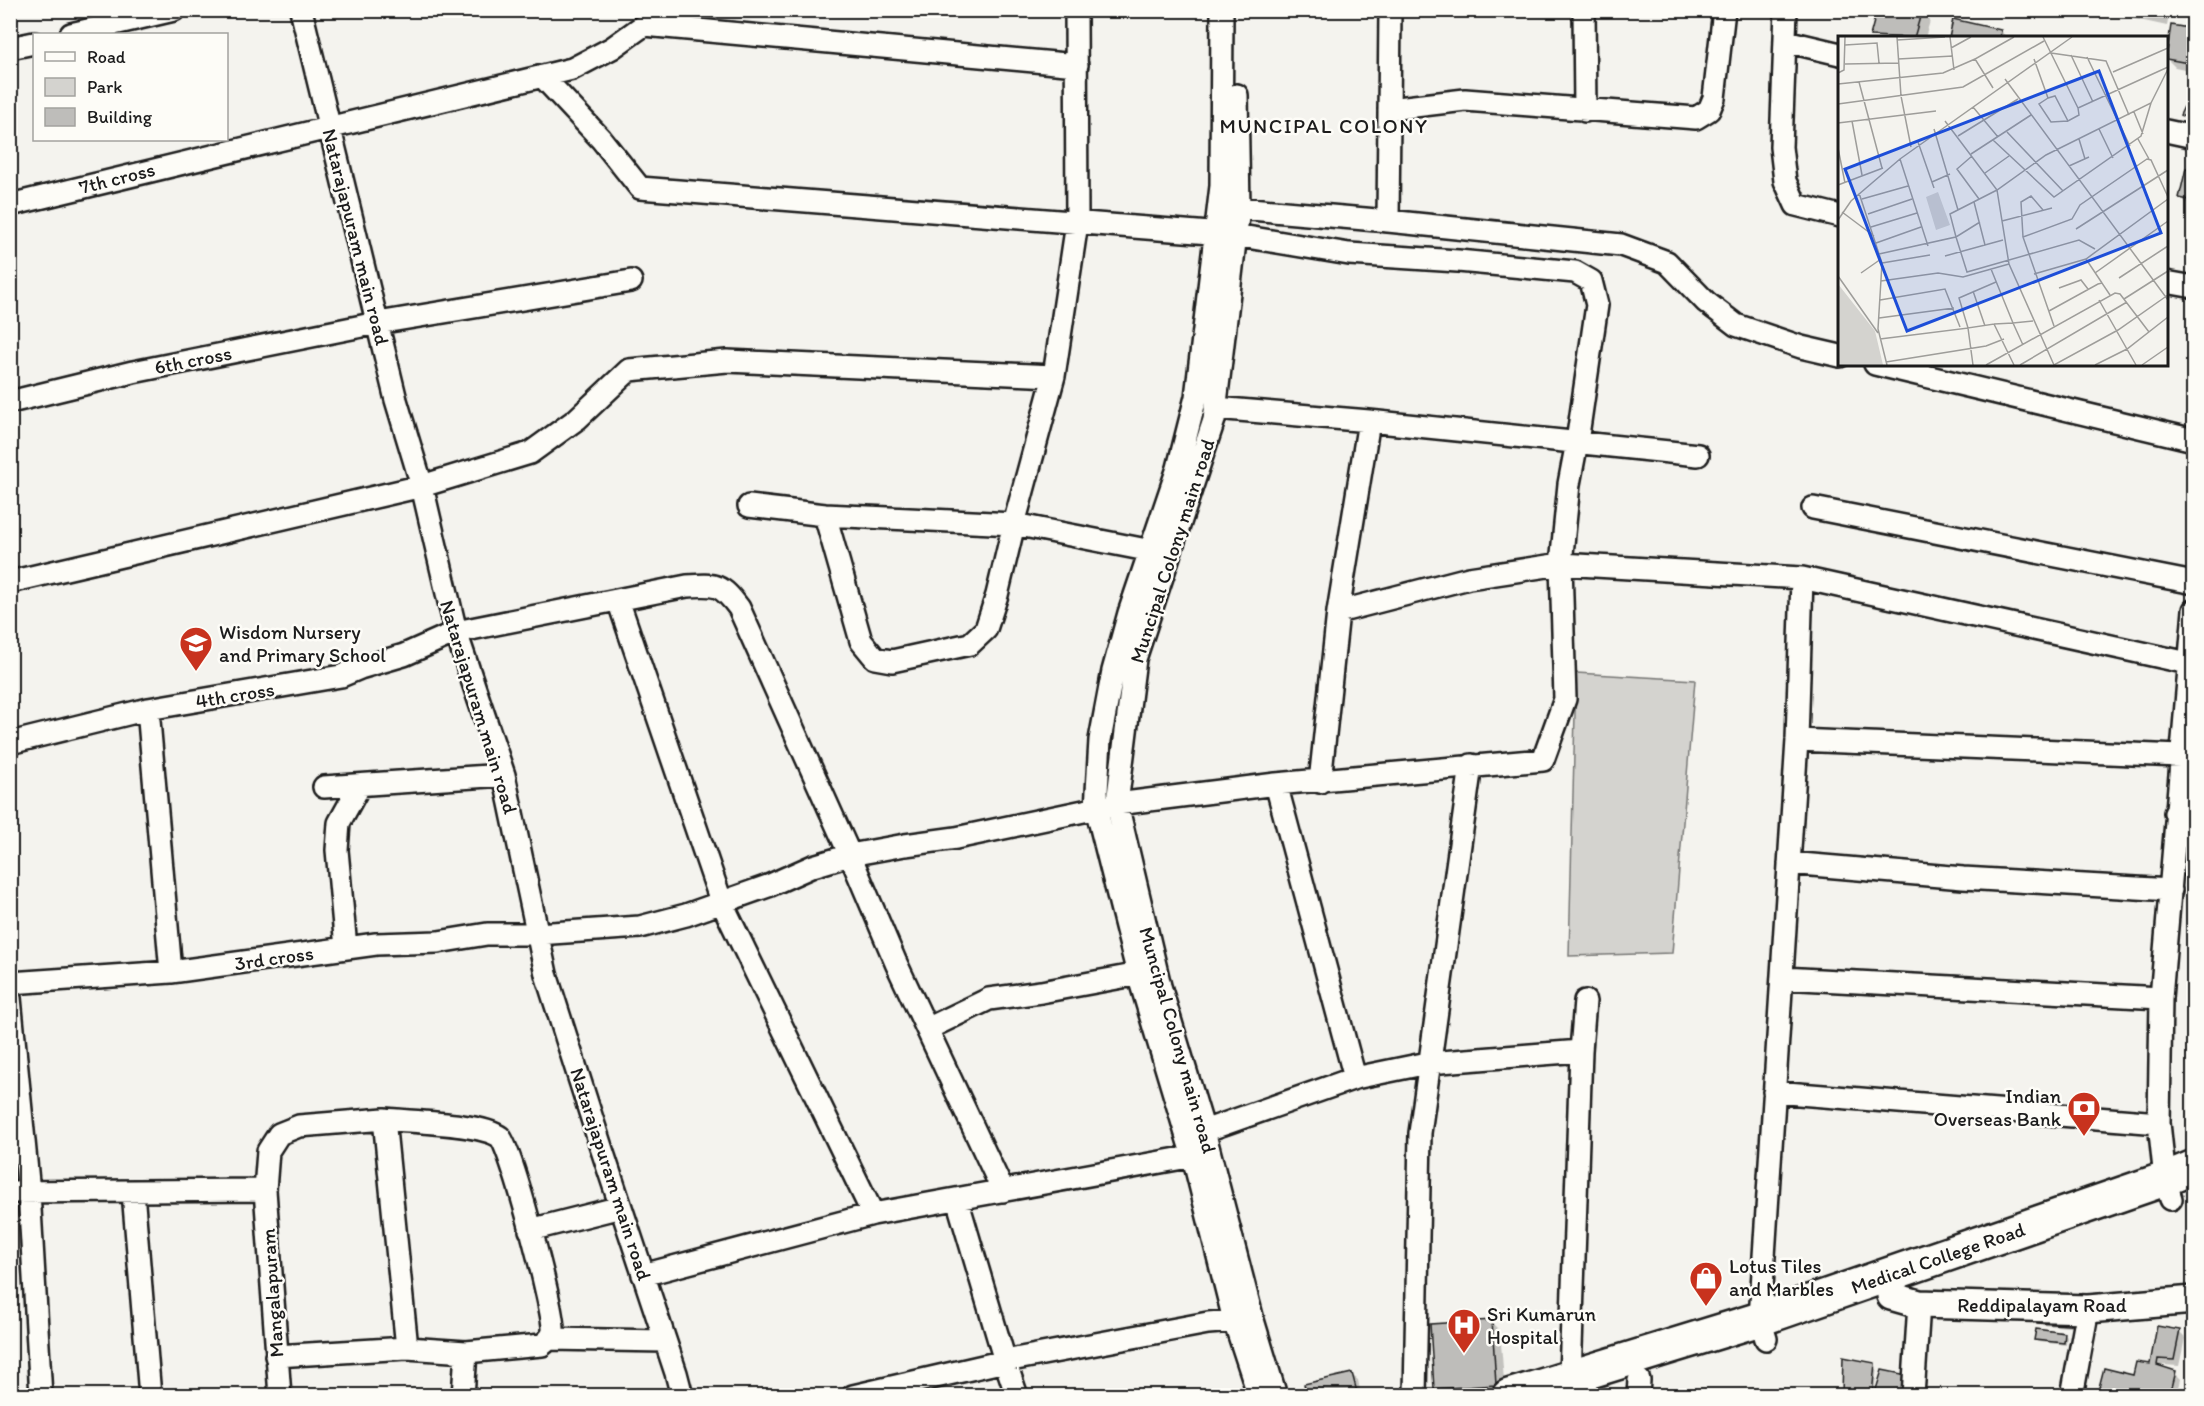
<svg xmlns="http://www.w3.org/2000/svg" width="2204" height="1406" viewBox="0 0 2204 1406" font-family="Itim,sans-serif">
<rect width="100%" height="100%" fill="#f4f3ee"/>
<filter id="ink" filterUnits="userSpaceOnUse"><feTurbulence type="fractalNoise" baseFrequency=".0167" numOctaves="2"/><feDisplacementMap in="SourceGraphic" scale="12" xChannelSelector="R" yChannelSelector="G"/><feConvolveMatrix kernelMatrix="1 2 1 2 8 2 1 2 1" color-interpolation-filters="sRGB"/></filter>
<g filter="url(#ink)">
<path fill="#d4d3cf" stroke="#787876" stroke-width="1.5" d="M1576,673L1695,680L1672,953L1569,956Z"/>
<path fill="#0003" d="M2115,10H2170L2167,26L2121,16Z
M1921,12L1930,21L1925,38L1871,36Z
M2172,27L2194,31V71L2175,67L2166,58Z
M2001,31L2007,38H1951Z
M2194,171V205L2187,203L2181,198Z
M2081,1318L2084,1328L2042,1325L2040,1322Z
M1491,1322L1500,1331L1505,1393L1443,1396L1436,1388Z
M2179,1332L2185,1338L2179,1366L2163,1365V1369L2175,1373L2181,1379L2177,1396L2099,1394L2151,1366Z
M2064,1334L2067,1337L2066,1345L2038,1342L2035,1339Z
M1874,1364L1877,1367L1874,1396H1845L1843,1394Z
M1352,1375L1358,1380L1361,1396H1308Z"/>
<path fill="#bebdba" stroke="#1c1c1c" stroke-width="1.5" d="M1877,10H1922L1914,38L1870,36Z
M2123,10H2159L2158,18Z
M1953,19L2001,30L2000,38H1949Z
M2171,25L2194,29V64L2166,59Z
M2190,94L2194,95V121L2180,115Z
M2186,168L2194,169V201L2179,198Z
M2039,1313L2081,1317L2082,1326L2038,1323Z
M1492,1320L1496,1385L1434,1389L1430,1324Z
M2157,1326L2180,1330L2174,1360L2158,1359L2157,1365L2176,1371L2170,1396H2140L2133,1394V1396L2097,1395L2104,1368L2133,1375L2136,1362L2150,1364Z
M2036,1329L2065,1333L2064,1343L2034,1340Z
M1843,1357L1875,1363L1872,1395L1842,1394Z
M1882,1370L1907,1375L1902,1396H1874Z
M1352,1373L1357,1392L1348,1396H1307L1304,1384Z"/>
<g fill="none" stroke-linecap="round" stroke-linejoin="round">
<defs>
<path id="minor" d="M301,10L396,400L422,486L456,632L504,775L546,974L601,1147L676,1373L682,1396
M1222,10L1221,186L1196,397L1178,468L1129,613L1113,671L1100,740L1096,808L1138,974L1193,1157L1234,1320L1259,1396
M1584,10L1585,111
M1786,10L1781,147L1785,181L1796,205L1840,216
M71,34L174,10
M1785,41L1840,54
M10,48L34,43
M542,76L601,139L640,188L1235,235L1349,254L1458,261L1575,272L1591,281L1597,305L1577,442L1569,484L1561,564L1802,578L2188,663
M1237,95L1239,208L1214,420L1135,659L1117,804L1160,986L1204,1131L1253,1320L1276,1396
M1389,109L1465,100L1696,118L1709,110L1714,98L1724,10
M2166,131L2194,137
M10,205L572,69L612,48L644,25L1077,65
M1239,208L1388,221L1621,245L1667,262L1706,302L1736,325L1801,347L1840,356
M1388,221L1390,10
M2166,282L2194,287
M1875,364L2194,440
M10,402L133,372L372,324L631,281
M1215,408L1369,421L1698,455
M749,506L825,515L1014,524L1162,553
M1813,508L2194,583
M825,515L861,641L875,658L892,661L970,644L986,629L997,595L1014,524L1054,376
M10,582L422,486L530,453L577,419L629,370L727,361L1054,376L1077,223L1076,10
M618,600L721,901L873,1214
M148,709L171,972
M1797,740L2180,756
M10,743L148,709L341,676L360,668L404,655L456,632L687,586C717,584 721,584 739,608L850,855L896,963L1003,1191
M1320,782L1338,612L1369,421
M324,787L504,775
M2175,813L2194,842
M1789,863L1963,878L2171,890
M346,948L337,850L339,823L360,785
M1782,978L2161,998
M10,983L171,972L376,944L438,942L487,934H537L640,927L686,915L768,886L813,866L850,855L905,845L956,838L1117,804L1276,784L1543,760L1565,699L1561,564L1469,578L1338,612
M10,998L29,1192L41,1396
M927,1029L989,999L1041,992L1150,972
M1355,1078L1428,1063L1581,1051
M1774,1092L2159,1123
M384,1119C410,1122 482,1123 500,1137C511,1146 555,1314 553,1331C552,1338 547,1341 542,1345L466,1352
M1204,1131L1355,1078L1276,784
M265,1190L280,1396
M10,1192L265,1190L268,1151L279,1134L299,1126L384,1119L407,1348L466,1352L463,1396
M133,1192L150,1396
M957,1199L1005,1361L1017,1396
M2171,1199L2165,1179L2159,1123L2161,998L2194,610
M530,1230L621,1207
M643,1275L873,1214L1205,1154
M550,1339L665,1341
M1766,1339L1760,1319L1797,740L1802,578
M276,1356L407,1348
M853,1396L1005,1361L1208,1323L1247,1320
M1415,1396L1420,1133L1471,765
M1573,1396L1570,1377L1581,1051L1585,1001
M1638,1396L1639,1380
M1913,1396L1919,1304
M2072,1396L2088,1309"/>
<path id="tertiary" d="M1891,1296L1919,1304L2088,1309L2194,1300"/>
<path id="primary" d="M1509,1396L1760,1319L2165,1179L2194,1167"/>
</defs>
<use href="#minor" stroke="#1c1c1c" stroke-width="26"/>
<use href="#tertiary" stroke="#1c1c1c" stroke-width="32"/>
<use href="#primary" stroke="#1c1c1c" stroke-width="38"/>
<use href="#minor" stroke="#fdfcf7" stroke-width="21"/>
<use href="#tertiary" stroke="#fdfcf7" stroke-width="27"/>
<use href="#primary" stroke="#fdfcf7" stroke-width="33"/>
</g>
</g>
<defs>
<symbol id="school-pin" viewBox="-11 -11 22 30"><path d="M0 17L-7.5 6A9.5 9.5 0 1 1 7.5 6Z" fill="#c8321e" stroke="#fdfcf7"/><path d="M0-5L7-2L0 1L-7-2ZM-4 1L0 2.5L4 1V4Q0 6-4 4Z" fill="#fff"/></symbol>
<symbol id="bank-pin" viewBox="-11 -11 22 30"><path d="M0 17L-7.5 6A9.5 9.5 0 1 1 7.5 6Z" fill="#c8321e" stroke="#fdfcf7"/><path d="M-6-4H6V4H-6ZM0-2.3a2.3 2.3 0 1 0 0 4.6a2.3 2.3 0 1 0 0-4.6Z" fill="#fff"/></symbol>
<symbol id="shop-pin" viewBox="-11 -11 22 30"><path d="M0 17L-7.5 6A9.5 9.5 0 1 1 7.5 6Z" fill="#c8321e" stroke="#fdfcf7"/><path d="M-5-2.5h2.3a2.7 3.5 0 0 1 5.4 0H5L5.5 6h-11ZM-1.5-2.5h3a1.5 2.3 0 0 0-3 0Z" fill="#fff"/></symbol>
<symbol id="hospital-pin" viewBox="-11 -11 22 30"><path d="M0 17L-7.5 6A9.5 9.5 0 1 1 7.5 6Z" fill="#c8321e" stroke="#fdfcf7"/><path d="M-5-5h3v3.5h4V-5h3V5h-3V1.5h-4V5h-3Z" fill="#fff"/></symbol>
</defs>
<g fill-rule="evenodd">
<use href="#school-pin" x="177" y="624" width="38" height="52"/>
<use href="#bank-pin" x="2065" y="1089" width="38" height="52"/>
<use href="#shop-pin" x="1687" y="1259" width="38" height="52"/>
<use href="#hospital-pin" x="1445" y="1306" width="38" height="52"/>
</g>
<g text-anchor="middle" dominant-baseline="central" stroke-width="5" stroke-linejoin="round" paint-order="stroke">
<g font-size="20" fill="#1c1c1c" stroke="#fdfcf7">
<text transform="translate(117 178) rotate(-14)">7th cross</text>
<text transform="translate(356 237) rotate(76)">Natarajapuram main road</text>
<text transform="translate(193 360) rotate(-11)">6th cross</text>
<text transform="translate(1172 551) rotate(-72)">Muncipal Colony main road</text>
<text transform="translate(235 695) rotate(-9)">4th cross</text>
<text transform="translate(479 707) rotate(73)">Natarajapuram main road</text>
<text transform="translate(274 958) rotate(-8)">3rd cross</text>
<text transform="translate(1178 1040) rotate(74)">Muncipal Colony main road</text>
<text transform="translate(611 1174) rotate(72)">Natarajapuram main road</text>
<text transform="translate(1938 1258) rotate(-19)">Medical College Road</text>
<text transform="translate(272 1293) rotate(-94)">Mangalapuram</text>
<text x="2042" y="1305">Reddipalayam Road</text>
</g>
<g font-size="20" fill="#1c1c1c" stroke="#fdfcf7" text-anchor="start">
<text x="219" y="632">Wisdom Nursery<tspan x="219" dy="23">and Primary School</tspan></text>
<text x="2061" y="1096" text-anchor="end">Indian<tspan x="2061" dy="23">Overseas Bank</tspan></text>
<text x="1729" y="1266">Lotus Tiles<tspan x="1729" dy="23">and Marbles</tspan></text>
<text x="1487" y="1314">Sri Kumarun<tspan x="1487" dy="23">Hospital</tspan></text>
</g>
<g font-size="21" letter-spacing="1.5" fill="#1c1c1c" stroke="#fdfcf7">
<text x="1324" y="125">MUNCIPAL COLONY</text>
</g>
</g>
<g transform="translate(1838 36)">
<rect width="330" height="330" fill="#f4f3ee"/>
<path d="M100,156L112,189L98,194L88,161ZM0,248L37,295L45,329H0Z" fill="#d4d3cf"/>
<path fill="none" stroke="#9e9d9a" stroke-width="1.5" d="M59,1L63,60L73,111M112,1L116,34M205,1L240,72M59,4L107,1M7,9L39,7L41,27M113,12L133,1M213,17L268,25L291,79M233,19L255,66M249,21L292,110M60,23L115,20M196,23L210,62L217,60L230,85L241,79L240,72L330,31M7,28L61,27M275,36L330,12M0,37L6,34L7,1M167,43L330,264M21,46L44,132M0,48L105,37L137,23M155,52L137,23L176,1M210,62L201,68L213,86L230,85M0,68L125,51L206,5M135,71L160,101M296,76L305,98M14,85L24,139M107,85L159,154L171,228L216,329L280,294L330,259M0,87L98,75M96,93L120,174M261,93L275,122M169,96L225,155M120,100L180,63M241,103L247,123M300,103L311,123M155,104L216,161L303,100L313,67M80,106L96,152M0,112L7,147M133,118L193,79M134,120L119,133L141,163M62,123L90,210M231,130L251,121M147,137L171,120M94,146L112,138M0,149L45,132M21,157L44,227L40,293L49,329M24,163L70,150M136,166L147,209M4,176L36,200M30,178L74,163M0,184L13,165L62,123L234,1M164,185L214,172M142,186L118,201L112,178L159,154L208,119L313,67L330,33M33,191L79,177M238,193L330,134M185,201L183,166L193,160L205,174M38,207L83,191M41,218L118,201L129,236L241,204L257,213M107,220L165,204M248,223L264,247M44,227L92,219M153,233L175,287L195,285M23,237L43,223M257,237L330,185M196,238L248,223L330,163M0,240L40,297M281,242L330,210M43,245L100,237L125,241L171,228M158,246L121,262L130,292L156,288L176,329M221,252L243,244L250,253M135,255L147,290M286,263L330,235M42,264L107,253L122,291M261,264L298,329M211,275L260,248L264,247L272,259M41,282L116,272M156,288L175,287L185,309M216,290L185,201L234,183L242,169L309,123L313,124L330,161M42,303L130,292L135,329M48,326L148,310L166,303M148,329L277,257L282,258L311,296M182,329L289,266M257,329L289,313L330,281M304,329L330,311"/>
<path fill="#1d4ed8" fill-opacity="0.15" stroke="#1d4ed8" stroke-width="3" d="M261,35L323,197L69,295L7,133Z"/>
<rect width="330" height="330" fill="none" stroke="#1c1c1c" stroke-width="3"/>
</g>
<rect width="2204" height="1406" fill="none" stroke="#fdfcf7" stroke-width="36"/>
<rect x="18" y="18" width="2168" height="1370" fill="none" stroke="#1c1c1c" stroke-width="2" filter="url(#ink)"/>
<rect x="33" y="33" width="195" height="108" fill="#fdfcf7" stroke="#a3a29f" stroke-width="1.5"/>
<rect x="45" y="52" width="30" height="9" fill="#fdfcf7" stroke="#a3a29f" stroke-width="1.5"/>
<text x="87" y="63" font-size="18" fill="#1c1c1c">Road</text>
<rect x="45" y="78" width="30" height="18" fill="#d4d3cf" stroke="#a3a29f" stroke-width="1.5"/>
<text x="87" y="93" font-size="18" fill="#1c1c1c">Park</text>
<rect x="45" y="108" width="30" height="18" fill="#bebdba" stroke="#a3a29f" stroke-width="1.5"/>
<text x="87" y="123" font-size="18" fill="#1c1c1c">Building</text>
</svg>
